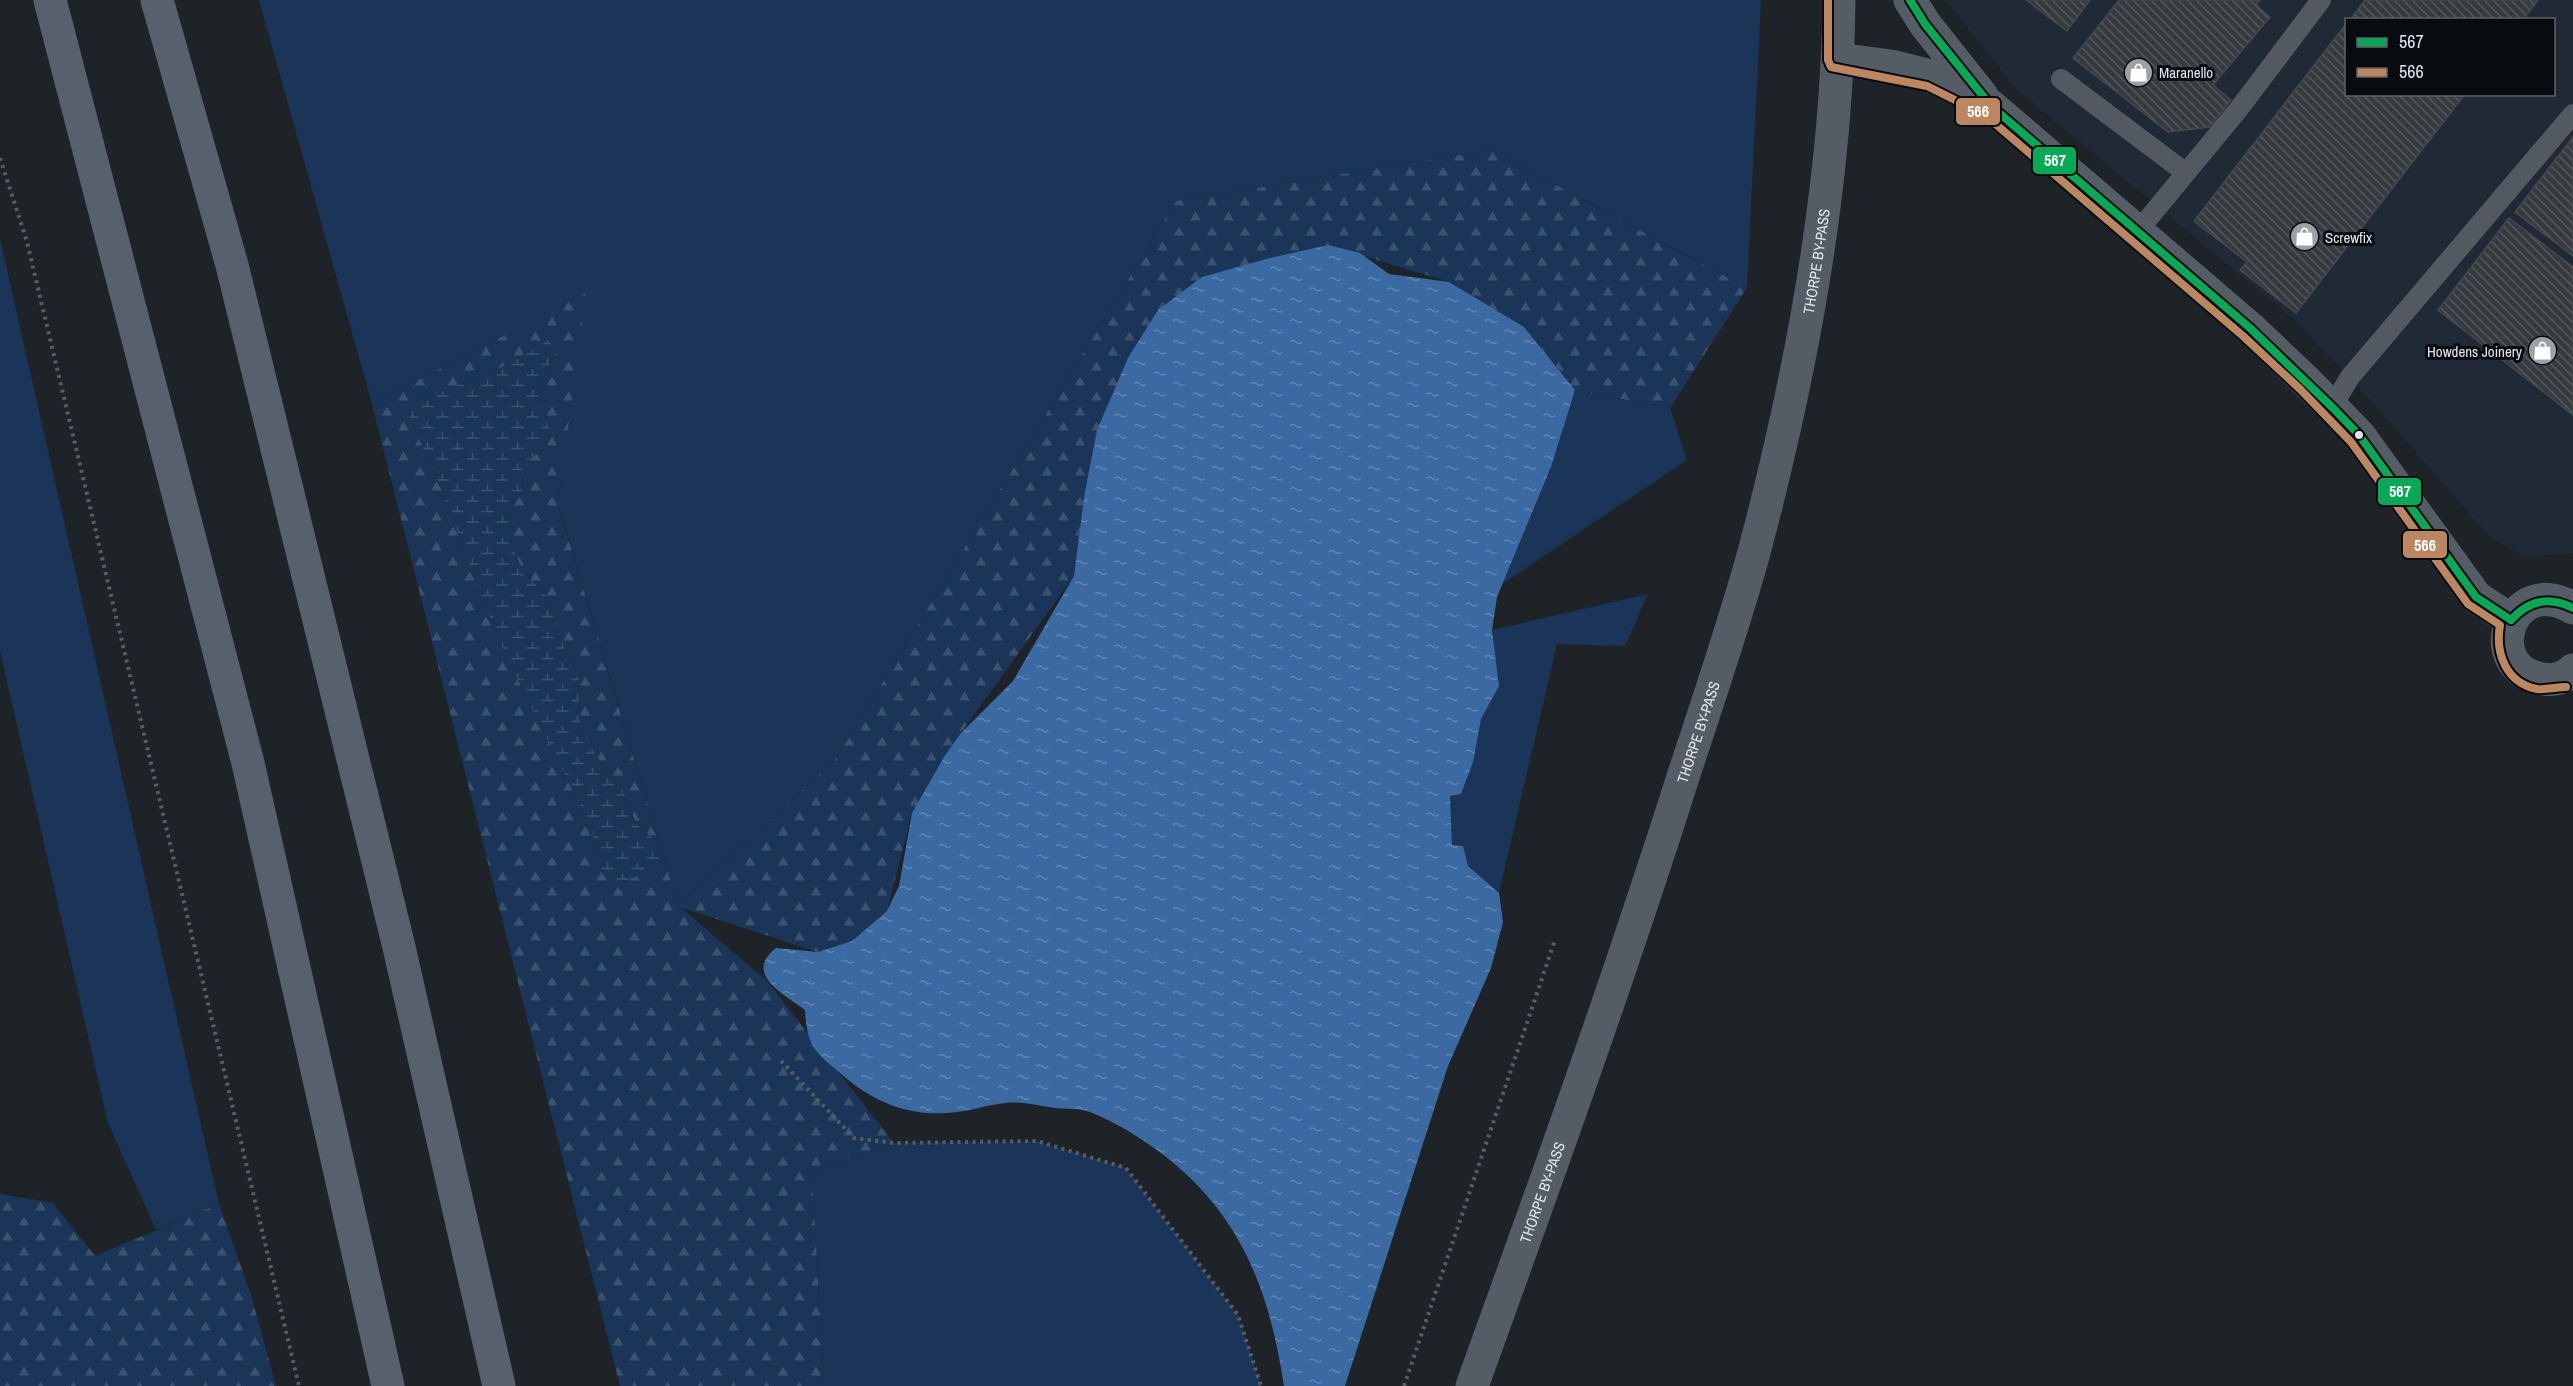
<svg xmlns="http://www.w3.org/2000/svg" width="2573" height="1386" viewBox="0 0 2573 1386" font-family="'Archivo Narrow',sans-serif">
<defs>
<pattern id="forest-firs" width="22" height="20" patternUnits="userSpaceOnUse" patternTransform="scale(1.5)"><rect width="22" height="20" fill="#1a3557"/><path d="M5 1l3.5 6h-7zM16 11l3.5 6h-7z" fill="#3b526f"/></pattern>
<pattern id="wetland-marsh" width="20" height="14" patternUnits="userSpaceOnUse" patternTransform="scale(1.5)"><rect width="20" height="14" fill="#1a3557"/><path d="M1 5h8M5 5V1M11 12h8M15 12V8" fill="none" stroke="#3b526f"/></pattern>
<pattern id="water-ripples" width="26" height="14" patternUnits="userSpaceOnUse" patternTransform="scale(1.5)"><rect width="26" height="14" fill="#3b69a2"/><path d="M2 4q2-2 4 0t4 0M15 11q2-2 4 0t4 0" fill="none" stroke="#6085b3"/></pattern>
<pattern id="building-back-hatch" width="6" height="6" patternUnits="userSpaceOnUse" patternTransform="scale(1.5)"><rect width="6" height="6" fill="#373b3f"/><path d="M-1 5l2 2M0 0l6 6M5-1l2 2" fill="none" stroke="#54575b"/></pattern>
</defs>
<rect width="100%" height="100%" fill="#1e2328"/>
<path fill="#202a37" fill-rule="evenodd" d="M1946,0H2573V553L2524,557L2489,536L2368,397L2295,320L2016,89ZM2346,20H2554V94H2346Z"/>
<path fill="#1a3557" d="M259,0H1761L1747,288L1491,150L1176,201L836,759L678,906L558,503L585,294L372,404Z
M0,239L219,1204L156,1230L108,1123L0,651Z
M1575,390L1670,408L1687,460L1502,584L1551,467Z
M1648,594L1625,646L1557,644L1499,893L1468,866L1463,846L1452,845L1450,796L1461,794L1481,719L1499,686L1492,630Z
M1037,1141L1126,1168L1238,1315L1261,1386H824L812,1171L894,1143Z"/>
<path fill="url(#forest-firs)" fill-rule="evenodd" d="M1491,150L1747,288L1670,408L1575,390L1524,327L1449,282L1328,245L1084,497L1074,576L961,733L912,813L887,911L852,941L818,952L680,907L766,980L894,1143L812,1171L824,1386H620L372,404L586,293L558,504L678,906L836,759L1176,201ZM549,341L556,353C533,391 538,393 551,434L545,446L523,466L522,492L510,511L512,547L523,571L549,599L558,634L574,666L579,682L580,730L605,769L622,788L636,824L652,838L602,873L591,828L499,641L439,483L408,415L416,401L490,374Z
M0,1194L53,1203L95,1256L219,1204L251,1295L276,1386H0Z"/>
<path fill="url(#wetland-marsh)" d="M549,340L556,353C533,391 538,393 551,434L545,446L523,466L522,492L510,511L512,547L523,571L549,599L558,634L574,666L579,682L580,730L605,769L622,788L636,824L652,838L661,851L662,861L656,870L621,882L606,878L602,873L591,828L499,641L439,483L408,415L409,408L416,401L490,374Z"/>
<path fill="url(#water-ripples)" d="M1328,245L1360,253L1389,274L1449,282L1524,327L1575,390L1551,467L1497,597L1492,630L1499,686L1481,719L1473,762L1461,794L1450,796L1452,845L1463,846L1468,866L1499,893L1503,922L1491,968L1448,1066L1345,1386H1284C1269,1289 1241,1214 1161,1153C1139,1137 1116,1122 1090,1112C1080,1108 1066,1109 1055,1108C1039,1106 1021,1101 1005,1103C986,1105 967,1112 947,1113C906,1116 870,1100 840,1073C814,1051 807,1046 805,1010C784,994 743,974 776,948L818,952L852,941L887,911L899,886L912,813L944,757L961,733L1013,681L1074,576L1084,497L1097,430L1128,358L1158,310L1202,277L1270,258Z"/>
<path fill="url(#building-back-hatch)" stroke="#44484c" stroke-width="1.5" d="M2026,0H2090L2067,31Z
M2119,0H2260L2256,5L2270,17L2213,85L2231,100L2210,127L2168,132L2073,58Z
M2365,0H2538L2523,20H2350Z
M2346,24V94H2465L2296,313L2240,270L2247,262L2194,221Z
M2573,137V256L2515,212Z
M2509,218L2573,267V415L2438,310Z"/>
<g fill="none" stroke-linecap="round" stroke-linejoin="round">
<path stroke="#585d64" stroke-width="4" stroke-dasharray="3 4.5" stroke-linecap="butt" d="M0,158L27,242L299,1386
M781,1061L854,1138L894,1143L1037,1141L1126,1168L1238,1315L1261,1386
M1404,1386L1555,940"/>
<path stroke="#525961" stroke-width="20" d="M2061,79L2186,173
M2138,231L2238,110L2321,0
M2332,407L2350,377L2573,114"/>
<g stroke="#545c66" stroke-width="33">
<path d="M1910,0L1925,24L1982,96"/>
<path d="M1838,59L1891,66L1931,76L1991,106L2250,328L2307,382L2359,435L2476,597L2511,620"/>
<path d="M2573,608C2509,570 2479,670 2543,679C2554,681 2565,678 2573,670"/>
<path id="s1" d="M1472,1386C1545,1184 1618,982 1683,777C1707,704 1732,631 1753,556C1801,376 1837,187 1839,0"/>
</g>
<path stroke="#57616d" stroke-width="33" d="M50,0L248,763L388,1386
M157,0L232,265L398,943L499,1386"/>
<defs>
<path id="bus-1" d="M1910,0L1925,24L1991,106L2250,328L2332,407L2359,435L2476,597L2511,620
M2511,620C2529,600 2549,596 2573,608"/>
<path id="bus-2" d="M1828,0V60L1831,67L1927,86L1985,115L2243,336L2300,389L2351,442L2468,604L2500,625C2495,653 2506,683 2537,689C2547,690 2557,687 2566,687"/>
</defs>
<use href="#bus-1" stroke="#080b0f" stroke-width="12"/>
<use href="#bus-2" stroke="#080b0f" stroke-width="12"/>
<use href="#bus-1" stroke="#06aa56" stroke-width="8"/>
<use href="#bus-2" stroke="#bb8660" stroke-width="8"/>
</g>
<defs>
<symbol id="shop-disc" viewBox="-11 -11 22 22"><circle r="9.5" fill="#9da1a7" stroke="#080b0f"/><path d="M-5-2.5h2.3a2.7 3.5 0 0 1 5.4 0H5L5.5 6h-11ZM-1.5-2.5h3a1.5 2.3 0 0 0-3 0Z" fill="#fff"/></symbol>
</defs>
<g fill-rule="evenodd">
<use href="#shop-disc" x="2122" y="56" width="33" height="33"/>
<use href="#shop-disc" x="2288" y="220" width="33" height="33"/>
<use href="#shop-disc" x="2526" y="334" width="33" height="33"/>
</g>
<circle fill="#e1e5eb" stroke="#080b0f" stroke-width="2" cx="2359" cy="435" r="5"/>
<g text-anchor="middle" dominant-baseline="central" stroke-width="6" stroke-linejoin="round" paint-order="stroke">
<g font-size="15" fill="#e1e5eb" stroke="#080b0f" text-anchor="start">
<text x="2159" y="72">Maranello</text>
<text x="2325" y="237">Screwfix</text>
<text x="2522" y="351" text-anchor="end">Howdens Joinery</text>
</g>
<g font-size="15" fill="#e1e5eb" stroke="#080b0f">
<text stroke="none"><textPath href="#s1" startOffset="1178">THORPE BY-PASS</textPath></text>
<text stroke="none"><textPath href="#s1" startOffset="692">THORPE BY-PASS</textPath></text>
<text stroke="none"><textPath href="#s1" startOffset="206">THORPE BY-PASS</textPath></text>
</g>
</g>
<g stroke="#080b0f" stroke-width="2">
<rect x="1955" y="97" width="46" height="29" rx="6" fill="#bb8660"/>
<rect x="2032" y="146" width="45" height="29" rx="6" fill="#06aa56"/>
<rect x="2377" y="477" width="45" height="29" rx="6" fill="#06aa56"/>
<rect x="2402" y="530" width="46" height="29" rx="6" fill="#bb8660"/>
</g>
<g font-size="16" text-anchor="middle" font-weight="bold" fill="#fff">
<text x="1978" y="117">566</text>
<text x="2055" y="166">567</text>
<text x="2400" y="497">567</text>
<text x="2425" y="551">566</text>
</g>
<rect x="2345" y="18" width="210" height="78" fill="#080b0f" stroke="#5f6267" stroke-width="1.5"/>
<rect x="2357" y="38" width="30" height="9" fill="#06aa56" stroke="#5f6267" stroke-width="1.5"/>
<text x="2399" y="48" font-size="18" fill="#e1e5eb">567</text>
<rect x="2357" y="68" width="30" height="9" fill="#bb8660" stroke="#5f6267" stroke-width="1.5"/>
<text x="2399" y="78" font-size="18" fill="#e1e5eb">566</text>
</svg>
